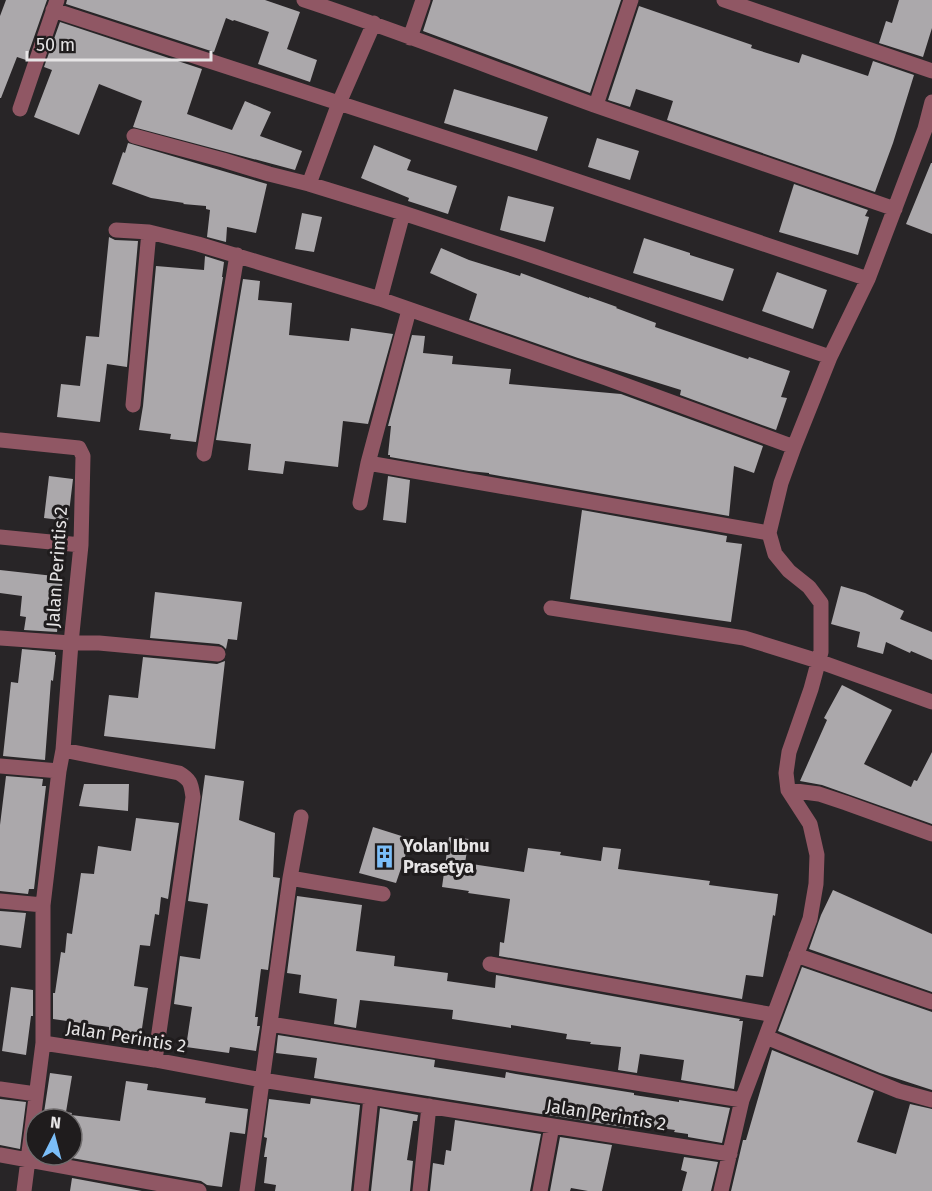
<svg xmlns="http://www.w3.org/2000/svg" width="932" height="1191" viewBox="0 0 932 1191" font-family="'Fira Sans',sans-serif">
<rect width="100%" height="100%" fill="#282527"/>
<path fill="#aba8ab" d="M6,0H47L26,60L17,57L1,98H0V16Z
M67,0H265L300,12L287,49L317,60L310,82L258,64L269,32L234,20L233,21L226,18L214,52L66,4Z
M433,0H621L590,93L423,31Z
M899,0H932V28L923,57L879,43L886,21L892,23Z
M639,6L752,45L751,48L799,63L802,54L868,76L873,61L914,75L893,143L875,192L667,120L673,101L636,89L630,107L608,100Z
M60,22L202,69L187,114L232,130L245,101L271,112L260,136L302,151L295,170L133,127L142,101L99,84L79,135L34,117L52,70L44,67Z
M454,89L548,117L537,151L444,123Z
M597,138L639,151L630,180L588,167Z
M128,143L267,184L256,233L227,227L226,242L207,237L210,210L206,209V206L183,204L184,203L151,198L112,184L123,152L125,153Z
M374,145L411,160L407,170L457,186L448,214L408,201L409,198L361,178Z
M931,163H932V234L906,224Z
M794,184L868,210L865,216L869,217L858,255L779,232Z
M508,196L554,207L545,242L500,230Z
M302,213L322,217L314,252L295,249Z
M109,237L115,240L138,241L127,367L107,364L100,422L57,417L61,384L80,386L86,336L99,337Z
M644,238L690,253V255L734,269L723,301L633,273Z
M441,248L469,260L520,276L521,273L589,298V297L617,307L616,308L656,323L655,327L748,359L749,357L790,371L781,397L787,398L776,430L680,395L681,390L578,358L469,320L477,294L430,273Z
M205,256L224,262L222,277H223L196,442L170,439L171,434L139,430L143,406L156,266L204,270Z
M777,272L827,290L813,329L762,311Z
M243,279L260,281L258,300L292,303L289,335L349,341L351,328L393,334L368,424L343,421L338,467L285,461L283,474L248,470L251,444L216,440Z
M412,335L425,336L423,353L453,356L452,364L511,369L509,384L621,394L763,446L754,473L734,466L729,516L489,474V473L469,471L390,457V455H388L391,426H388Z
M49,476L73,479L68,521L44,518Z
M388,476L410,480L406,523L383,520Z
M582,510L727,536L726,542L742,544L731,622L570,599Z
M0,570L63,577L57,632L24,630L26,617L20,616L22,596L0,593Z
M841,586L865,593L904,611L900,619L932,632V660L911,651L910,653L886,642L883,654L857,647L860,632L831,624Z
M155,592L242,602L237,640L228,639L226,649L223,646L219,644L150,638Z
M22,649L55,652V655H56L53,681L51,680L45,760L3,756L11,682L18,683Z
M143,657L217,664L225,661L215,749L104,736L109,695L138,698Z
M842,685L892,710L864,764L911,787L914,780L917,781L932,752V824L822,785L800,781L827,720L824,718Z
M205,775L244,781L239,820L275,833L273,877L280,878L268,970L261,969L255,1017H258L257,1026H260L256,1051L230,1047L229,1053L186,1047L192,1007L174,1004L180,956L200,959L208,904L188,901Z
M6,776L43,779L42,786H46L34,889H29L28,894L0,891V825Z
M84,784H129L128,811L79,806Z
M136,818L179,823L168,899L161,897L159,915L155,914L150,946L140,945L134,986L148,988L141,1035L109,1030V1027L53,1019V993H55L61,952L65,953L67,933L72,934L81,873L94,874L98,846L131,851Z
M373,827L411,839L396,883L359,873Z
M449,837L469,839L465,863L524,872L528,848L561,852L560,855L601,861L603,847L621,849L618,869L710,881L709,885L778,894L775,916L773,915L763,977L746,975L742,999L499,956L500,942L504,943L510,899L468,893L469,891L442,887Z
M833,890L932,934V992L809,949L821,915Z
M297,896L362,905L356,951L395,956L394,966L448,973L447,981L495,988L496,975L740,1019L739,1021H743L734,1089L681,1080L684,1060L640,1054L637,1073L618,1070L621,1047L590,1044L591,1042L566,1039L567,1034L511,1025V1028L452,1019L453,1010L360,1000L356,1028L334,1024L337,999L299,993L301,975L287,973Z
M0,911L26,913L21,948L0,945Z
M802,967L932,1012V1090L880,1073L778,1031Z
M11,987L33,990V1016H31L26,1055L2,1051Z
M278,1035L435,1060L434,1067L505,1078L506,1072L516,1074L634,1093V1095L679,1102V1100L730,1108L722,1143L688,1137V1134L674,1132L675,1130L630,1124V1128L314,1078L317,1058L276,1053Z
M772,1050L874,1091L857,1142L896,1154L910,1104L932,1109V1191H731L743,1140H746Z
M50,1073L72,1076L66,1112L72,1113L71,1115L120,1121L126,1081L148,1084L147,1090L206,1098L205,1103L248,1109L245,1134L230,1132L222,1187L207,1185L201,1181L55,1155H72V1119H43Z
M311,1098L360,1105L351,1191H275L276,1185L264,1183L267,1157H264L267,1138L264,1137L269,1099L310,1104Z
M0,1099L26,1102L20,1149L0,1145Z
M380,1108L418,1115L417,1121H413L407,1160L413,1161L410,1191H371Z
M455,1120L541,1134L530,1191H430L433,1163L444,1165L446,1150L451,1151Z
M560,1137L612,1145L602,1191H588L571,1188L570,1191H550Z
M684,1157L718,1162L711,1191H682L687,1172L681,1170Z
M72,1178L142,1191H70Z"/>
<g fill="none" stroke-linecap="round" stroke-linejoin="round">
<path stroke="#905764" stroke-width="15" d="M304,0C401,32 497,70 594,105C694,140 795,174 895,209
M724,0L932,71
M53,10L532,166L868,279
M410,38L423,0
M596,105L631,0
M20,109L57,0
M134,136L223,160L269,174L309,184L403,213L534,256L830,357
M309,184L339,103L374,23
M116,230L149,232L198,244L380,299L606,378L794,447
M380,299L403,213
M133,405L149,232
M0,440L79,448L83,456L81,545L71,643L63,750L59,771L43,905V1043L155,1060L262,1080L730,1154
M204,454L237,255
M368,463L769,533
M360,503L368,463L409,310
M0,537L81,545
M551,608L744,638L818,661L932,702
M0,638L71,643H99L218,654
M63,750L179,773C191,780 191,784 193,797L155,1060
M0,766L59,771
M788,790L819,794L846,803L932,834
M290,878L383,894
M0,901L43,905
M796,955L932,1002
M490,964L774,1015
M270,1024L742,1100
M766,1037L899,1091L932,1100
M0,1089L36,1094
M0,1155L199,1191
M24,1191L43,1043
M247,1191L290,878L301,817
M361,1191L371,1097
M420,1191L429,1106
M540,1191L552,1126
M721,1191L742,1100L810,919L816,884L817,855L810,824L788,790L786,773L789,752L811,689L821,652V603L809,587L789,571L775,554L769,533L781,483L794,447L830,357L868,279L925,129L932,102"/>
</g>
<defs>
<symbol id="building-bare" viewBox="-9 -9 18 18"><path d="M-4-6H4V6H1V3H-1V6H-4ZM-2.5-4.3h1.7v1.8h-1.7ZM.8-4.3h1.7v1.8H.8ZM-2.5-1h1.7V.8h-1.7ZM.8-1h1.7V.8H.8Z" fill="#7bbef8" stroke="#1f1c1d" stroke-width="2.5" paint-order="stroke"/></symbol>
</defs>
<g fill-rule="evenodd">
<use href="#building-bare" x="368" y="840" width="33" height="33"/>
</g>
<g text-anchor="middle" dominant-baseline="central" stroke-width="6" stroke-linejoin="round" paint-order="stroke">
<g font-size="18" fill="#e6e4e5" stroke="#1f1c1d">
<text transform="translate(57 567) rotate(-86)">Jalan Perintis 2</text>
<text transform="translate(126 1037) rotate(9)">Jalan Perintis 2</text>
<text transform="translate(606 1115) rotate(9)">Jalan Perintis 2</text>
</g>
<g font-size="18" font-weight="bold" fill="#e6e4e5" stroke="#1f1c1d" text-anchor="start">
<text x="403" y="846">Yolan Ibnu<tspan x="403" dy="21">Prasetya</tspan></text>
</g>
</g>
<g transform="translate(54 1137) rotate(6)"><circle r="28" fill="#1f1c1d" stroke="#6f6c6d" stroke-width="1.5"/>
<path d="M0-4.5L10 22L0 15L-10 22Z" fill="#7bbef8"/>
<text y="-9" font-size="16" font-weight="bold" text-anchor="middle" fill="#e6e4e5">N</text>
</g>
<path d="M27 51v9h184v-9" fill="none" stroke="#e6e4e5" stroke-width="3"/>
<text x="36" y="51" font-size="18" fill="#e6e4e5" stroke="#1f1c1d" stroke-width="4.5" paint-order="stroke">50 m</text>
</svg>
